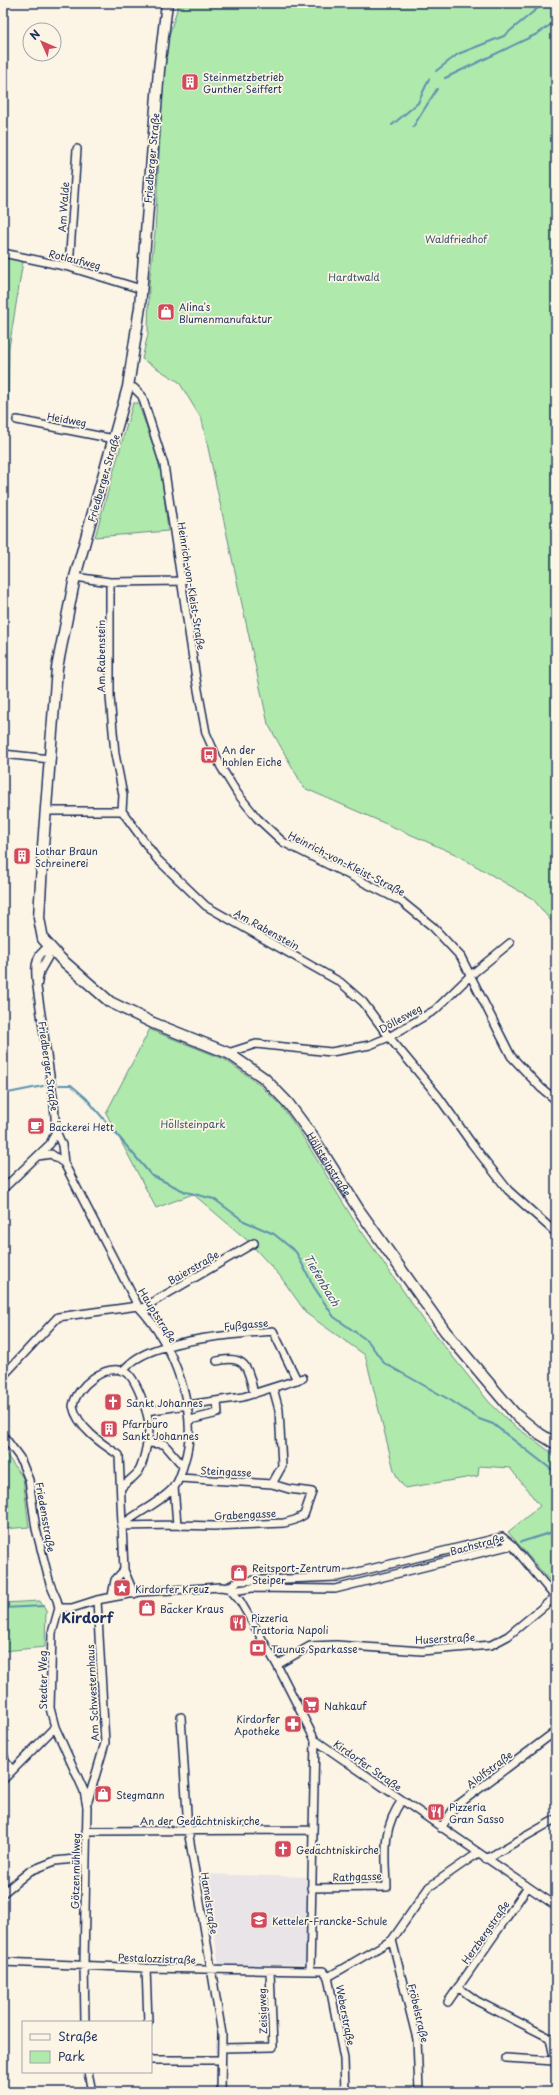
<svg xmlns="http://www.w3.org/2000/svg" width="559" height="2095" viewBox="0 0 559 2095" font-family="'Playpen Sans',sans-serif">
<rect width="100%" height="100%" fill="#fcf5e5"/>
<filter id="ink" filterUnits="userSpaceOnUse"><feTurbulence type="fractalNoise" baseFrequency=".025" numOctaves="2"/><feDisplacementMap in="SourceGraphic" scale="8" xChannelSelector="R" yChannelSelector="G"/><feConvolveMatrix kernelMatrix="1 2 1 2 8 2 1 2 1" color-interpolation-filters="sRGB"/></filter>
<g filter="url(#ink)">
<path fill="#e8e4e7" d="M205,1874L308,1877L307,1964L219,1966Z"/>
<path fill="#b0e9ac" stroke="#668c85" d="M179,3H556V927L533,899L455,854L304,788L268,724L202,420L179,382L142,359L148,334L149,284L155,232L163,80L168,39Z
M3,256L23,261L9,348L8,421L3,436Z
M133,403H138L161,467L168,531L95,537Z
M153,1023L151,1030L224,1059L259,1084L282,1107L300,1132L353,1219L425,1322L489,1402L512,1424L556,1456V1588L508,1532L540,1506L510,1468L479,1466L478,1476L405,1488L398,1479L394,1470L365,1355L307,1314L280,1276L247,1240L193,1194L156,1208L106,1113Z
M3,1450L23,1478L29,1527L3,1529Z
M40,1601L46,1611L45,1647L3,1651V1603Z"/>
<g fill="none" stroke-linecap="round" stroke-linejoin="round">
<path stroke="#5c93af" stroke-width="2" d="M436,71L458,54L504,36L544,3
M445,78L537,34L556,21
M392,125L418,103L429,79
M413,127L437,89
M59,1085H71L86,1098L151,1175L186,1192L214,1199L244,1221L274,1234L296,1252L314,1287L334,1317L368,1341L384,1363L450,1400L479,1419L493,1424L556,1473
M3,1098L8,1093L43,1086
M521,1542L556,1531
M3,1608L44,1606"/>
<defs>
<path id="street" d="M3,253L69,267L141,289
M69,267L77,149
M128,387L134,388L142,396L164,465L196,679L206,733L221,767L237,793L257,818L283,842L401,901L433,927L461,957L511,1056L541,1088L556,1100
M17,420L114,439
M75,577L110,582L182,581
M110,582V697L115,754L123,795L122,811L157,859L206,906L340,982L363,1002L389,1037L438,1096L472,1144L508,1190L556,1233
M3,754L50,759
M46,811H122
M228,1053L256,1044L331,1052L370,1045L389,1037L435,1010L471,975L510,943
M56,1131L62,1145L64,1163L138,1306C173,1343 201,1413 184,1463C182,1471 180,1479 175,1486C161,1503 137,1512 121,1526
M38,1156L51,1154L64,1163
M3,1189L50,1144L56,1131L54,1103L37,987C35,972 33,955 49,947L48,957L40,971L37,987
M141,1309L254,1243
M217,1361C247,1354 248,1369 254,1394
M122,1371C127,1367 131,1362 136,1359C166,1339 237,1334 273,1331L297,1380
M3,1376L58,1317L138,1306
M146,1411L243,1397L303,1378
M190,1420L218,1413L217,1401
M3,1435L20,1458L29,1480L36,1529L50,1584L57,1600L59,1608L52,1633L50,1708L55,1727L84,1791L87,1807L84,1964L85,2022
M147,1443L164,1444L183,1466
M272,1484L282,1466L279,1410L273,1388
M174,1486L177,1525
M121,1488C126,1482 137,1476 140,1469C144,1460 150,1433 149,1424C148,1413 136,1378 126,1372C106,1362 76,1387 73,1406C77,1427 102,1444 119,1455L124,1570L134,1594
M121,1526L177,1525L214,1526L284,1523L295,1520L304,1515L312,1492L289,1489L272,1484L180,1478
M228,1587L240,1601L277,1665L315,1740L556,1906
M228,1587L239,1581L337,1577L502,1537L512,1545L556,1598
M112,1596L115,1580L124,1570
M59,1608H72L97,1600L140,1592L221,1587L239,1590L252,1588L335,1589L512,1545
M277,1665L310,1646L336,1645L422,1651L491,1645L508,1636L555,1597
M181,1717L188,1830L222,2034L221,2092
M315,1740L310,1971H323L328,1977L344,2059L345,2092
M3,1752L5,1761L12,1770
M3,1780L55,1727
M88,1801L105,1743L97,1600
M441,1828L455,1807L556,1731
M86,1831L313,1830
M486,1859L556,1819
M311,1888L387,1887C386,1853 381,1830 402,1800
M3,1893L30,1871L55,1861L85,1858
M392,1940L417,2039L419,2092
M3,1962L146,1968L310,1971
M146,1968L148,2022
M328,1977L392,1940L429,1887L478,1853
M458,1987L477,2001L556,2041
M448,2002L527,1888
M550,2038L556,2067
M222,2048L273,2047L270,1971
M506,2058L554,2061
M151,2060H221
M88,2072L92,2092"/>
<g id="secondary">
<path id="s1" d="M167,3L159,70L140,307L128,387L75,577L57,668L43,846L39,918L43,939L61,959L110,1002L153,1023L228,1053L264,1078L288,1103L311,1134L359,1210L445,1331L515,1414L540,1434L556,1444"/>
</g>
</defs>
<use href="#street" stroke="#1b2f5e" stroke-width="10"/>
<use href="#secondary" stroke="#1b2f5e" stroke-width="13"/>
<use href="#street" stroke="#fcf5e5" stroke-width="7"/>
<use href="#secondary" stroke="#fcf5e5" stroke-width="10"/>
</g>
</g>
<defs>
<symbol id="building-square" viewBox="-11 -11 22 22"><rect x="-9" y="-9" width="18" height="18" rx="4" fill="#d1495b" stroke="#fcf5e5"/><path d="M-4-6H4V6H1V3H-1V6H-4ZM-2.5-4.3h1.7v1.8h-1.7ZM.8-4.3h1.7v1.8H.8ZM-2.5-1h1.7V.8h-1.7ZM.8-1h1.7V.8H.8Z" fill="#fff"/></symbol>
<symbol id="shop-square" viewBox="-11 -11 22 22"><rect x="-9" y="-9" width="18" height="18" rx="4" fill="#d1495b" stroke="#fcf5e5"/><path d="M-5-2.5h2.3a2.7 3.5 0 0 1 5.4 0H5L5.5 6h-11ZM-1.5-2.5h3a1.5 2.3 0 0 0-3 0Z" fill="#fff"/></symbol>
<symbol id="bus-square" viewBox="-11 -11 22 22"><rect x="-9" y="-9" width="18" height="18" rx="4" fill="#d1495b" stroke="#fcf5e5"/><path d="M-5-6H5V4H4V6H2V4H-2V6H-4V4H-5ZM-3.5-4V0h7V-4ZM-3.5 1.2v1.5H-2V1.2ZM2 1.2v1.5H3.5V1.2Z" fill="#fff"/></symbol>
<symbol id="cafe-square" viewBox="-11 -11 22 22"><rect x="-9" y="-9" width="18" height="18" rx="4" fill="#d1495b" stroke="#fcf5e5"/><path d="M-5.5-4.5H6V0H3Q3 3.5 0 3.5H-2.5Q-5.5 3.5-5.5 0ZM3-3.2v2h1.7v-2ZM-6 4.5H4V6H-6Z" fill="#fff"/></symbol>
<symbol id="church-square" viewBox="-11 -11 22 22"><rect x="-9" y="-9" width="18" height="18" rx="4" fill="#d1495b" stroke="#fcf5e5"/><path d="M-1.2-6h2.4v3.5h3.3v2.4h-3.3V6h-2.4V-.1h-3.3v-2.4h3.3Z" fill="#fff"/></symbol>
<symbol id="sight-square" viewBox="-11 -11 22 22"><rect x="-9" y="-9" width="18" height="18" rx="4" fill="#d1495b" stroke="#fcf5e5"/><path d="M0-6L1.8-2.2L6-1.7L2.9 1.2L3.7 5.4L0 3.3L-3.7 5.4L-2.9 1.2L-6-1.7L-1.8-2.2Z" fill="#fff"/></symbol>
<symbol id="restaurant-square" viewBox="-11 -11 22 22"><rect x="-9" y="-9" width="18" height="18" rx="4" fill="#d1495b" stroke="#fcf5e5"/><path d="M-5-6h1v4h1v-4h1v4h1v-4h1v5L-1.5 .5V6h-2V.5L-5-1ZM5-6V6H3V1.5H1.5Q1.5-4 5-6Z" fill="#fff"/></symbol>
<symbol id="bank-square" viewBox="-11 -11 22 22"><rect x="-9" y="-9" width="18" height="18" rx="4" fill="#d1495b" stroke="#fcf5e5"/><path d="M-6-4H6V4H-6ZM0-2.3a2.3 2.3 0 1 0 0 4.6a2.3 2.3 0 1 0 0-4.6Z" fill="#fff"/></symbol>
<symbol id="supermarket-square" viewBox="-11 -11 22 22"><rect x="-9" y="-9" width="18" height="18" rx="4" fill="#d1495b" stroke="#fcf5e5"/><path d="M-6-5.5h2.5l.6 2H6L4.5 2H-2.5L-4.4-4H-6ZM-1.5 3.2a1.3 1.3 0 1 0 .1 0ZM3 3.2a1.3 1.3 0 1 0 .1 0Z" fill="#fff"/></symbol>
<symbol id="pharmacy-square" viewBox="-11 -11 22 22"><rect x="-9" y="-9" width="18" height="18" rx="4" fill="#d1495b" stroke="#fcf5e5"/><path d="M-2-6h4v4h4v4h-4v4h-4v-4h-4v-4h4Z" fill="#fff"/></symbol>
<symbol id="school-square" viewBox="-11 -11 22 22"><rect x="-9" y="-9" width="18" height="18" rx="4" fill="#d1495b" stroke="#fcf5e5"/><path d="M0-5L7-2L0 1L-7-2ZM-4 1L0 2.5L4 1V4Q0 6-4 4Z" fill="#fff"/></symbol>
</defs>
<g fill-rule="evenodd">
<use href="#building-square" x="180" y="72" width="20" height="20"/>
<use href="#shop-square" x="156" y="302" width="20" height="20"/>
<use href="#bus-square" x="199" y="745" width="20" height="20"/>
<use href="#building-square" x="12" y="846" width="20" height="20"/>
<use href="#cafe-square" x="26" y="1116" width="20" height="20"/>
<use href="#church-square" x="103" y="1392" width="20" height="20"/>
<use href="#building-square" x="99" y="1419" width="20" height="20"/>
<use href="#shop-square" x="229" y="1563" width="20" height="20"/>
<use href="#sight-square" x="112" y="1578" width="20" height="20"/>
<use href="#shop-square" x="137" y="1598" width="20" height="20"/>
<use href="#restaurant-square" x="228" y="1613" width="20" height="20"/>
<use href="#bank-square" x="248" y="1638" width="20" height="20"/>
<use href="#supermarket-square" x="301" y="1695" width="20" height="20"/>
<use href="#pharmacy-square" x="283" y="1714" width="20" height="20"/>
<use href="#shop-square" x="93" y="1784" width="20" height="20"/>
<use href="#restaurant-square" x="426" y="1802" width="20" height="20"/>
<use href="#church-square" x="273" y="1839" width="20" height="20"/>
<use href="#school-square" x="249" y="1910" width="20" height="20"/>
</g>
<g text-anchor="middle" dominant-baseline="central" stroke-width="3.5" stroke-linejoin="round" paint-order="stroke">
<g font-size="10" fill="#1b2f5e" stroke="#fcf5e5" text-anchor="start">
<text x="203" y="76">Steinmetzbetrieb<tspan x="203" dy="12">Gunther Seiffert</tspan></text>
<text x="179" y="306">Alina's<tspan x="179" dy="12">Blumenmanufaktur</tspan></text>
<text x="222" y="749">An der<tspan x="222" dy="12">hohlen Eiche</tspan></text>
<text x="35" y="850">Lothar Braun<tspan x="35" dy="12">Schreinerei</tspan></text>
<text x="49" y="1126">Bäckerei Hett</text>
<text x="126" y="1402">Sankt Johannes</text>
<text x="122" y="1423">Pfarrbüro<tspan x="122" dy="12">Sankt Johannes</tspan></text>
<text x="252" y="1567">Reitsport-Zentrum<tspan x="252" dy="12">Steiper</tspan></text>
<text x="135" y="1588">Kirdorfer Kreuz</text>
<text x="160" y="1608">Bäcker Kraus</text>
<text x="251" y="1617">Pizzeria<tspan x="251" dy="12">Trattoria Napoli</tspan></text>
<text x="271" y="1648">Taunus Sparkasse</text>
<text x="324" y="1705">Nahkauf</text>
<text x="280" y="1718" text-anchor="end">Kirdorfer<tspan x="280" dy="12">Apotheke</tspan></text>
<text x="116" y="1794">Stegmann</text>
<text x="449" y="1806">Pizzeria<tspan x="449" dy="12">Gran Sasso</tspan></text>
<text x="296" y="1849">Gedächtniskirche</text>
<text x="272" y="1920">Ketteler-Francke-Schule</text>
</g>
<g font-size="10" fill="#1b2f5e" stroke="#fcf5e5">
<text transform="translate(151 158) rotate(-85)">Friedberger Straße</text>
<text transform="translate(63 207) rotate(-86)">Am Walde</text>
<text transform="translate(75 259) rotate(14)">Rotlaufweg</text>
<text transform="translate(67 419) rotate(10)">Heidweg</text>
<text transform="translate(103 478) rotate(-74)">Friedberger Straße</text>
<text transform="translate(192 586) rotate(81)">Heinrich-von-Kleist-Straße</text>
<text transform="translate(100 656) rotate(-90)">Am Rabenstein</text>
<text transform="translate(347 863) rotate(27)">Heinrich-von-Kleist-Straße</text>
<text transform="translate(267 929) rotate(29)">Am Rabenstein</text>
<text transform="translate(400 1018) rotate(-29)">Döllesweg</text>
<text transform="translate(49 1066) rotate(82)">Friedberger Straße</text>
<text stroke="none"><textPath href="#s1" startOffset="1321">Höllsteinstraße</textPath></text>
<text transform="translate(193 1267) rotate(-30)">Baierstraße</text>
<text transform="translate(158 1315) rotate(58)">Hauptstraße</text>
<text transform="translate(246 1324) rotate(-5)">Fußgasse</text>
<text transform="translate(226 1471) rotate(3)">Steingasse</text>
<text transform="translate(245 1514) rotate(-3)">Grabengasse</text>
<text transform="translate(46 1517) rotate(80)">Friedensstraße</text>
<text transform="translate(477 1544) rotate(-15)">Bachstraße</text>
<text transform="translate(445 1638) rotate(-3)">Huserstraße</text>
<text transform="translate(42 1680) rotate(-90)">Stedter Weg</text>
<text transform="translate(92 1693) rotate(-93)">Am Schwesternhaus</text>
<text transform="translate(368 1765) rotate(35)">Kirdorfer Straße</text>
<text transform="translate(489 1769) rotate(-37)">Alolfstraße</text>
<text x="200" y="1820">An der Gedächtniskirche</text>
<text transform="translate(75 1871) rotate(-89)">Götzenmühlweg</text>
<text transform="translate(357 1876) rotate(-2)">Rathgasse</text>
<text transform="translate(210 1903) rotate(81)">Hamelstraße</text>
<text transform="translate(485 1932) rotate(-55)">Herzbergstraße</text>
<text transform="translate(157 1958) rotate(2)">Pestalozzistraße</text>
<text transform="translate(262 2011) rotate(-92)">Zeisigweg</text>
<text transform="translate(419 2013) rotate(77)">Fröbelstraße</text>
<text transform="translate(346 2015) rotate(79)">Weberstraße</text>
</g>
<g font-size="10" fill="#39546e" stroke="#fcf5e5">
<text x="456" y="238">Waldfriedhof</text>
<text x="354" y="276">Hardtwald</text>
<text x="193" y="1123">Höllsteinpark</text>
</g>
<g font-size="11" font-style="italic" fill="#365880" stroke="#fcf5e5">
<text transform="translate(322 1280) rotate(59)">Tiefenbach</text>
</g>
<g font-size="14" font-weight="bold" fill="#1b2f5e" stroke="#fcf5e5">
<text x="87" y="1617">Kirdorf</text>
</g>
</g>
<rect width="559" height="2095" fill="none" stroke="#fcf5e5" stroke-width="16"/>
<rect x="8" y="8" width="543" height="2079" fill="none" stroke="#1b2f5e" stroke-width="1.5" filter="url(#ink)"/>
<rect x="22" y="2021" width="130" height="52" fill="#fcf5e5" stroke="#a2a6af"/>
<rect x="30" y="2034" width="20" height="6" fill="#fcf5e5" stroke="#a2a6af"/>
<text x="58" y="2041" font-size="12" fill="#1b2f5e">Straße</text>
<rect x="30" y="2051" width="20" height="12" fill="#b0e9ac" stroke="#a2a6af"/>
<text x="58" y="2061" font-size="12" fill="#1b2f5e">Park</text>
<g transform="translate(42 42) rotate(315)"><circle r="19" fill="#fcf5e5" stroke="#a2a6af"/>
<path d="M0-3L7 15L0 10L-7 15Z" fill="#d1495b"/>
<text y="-6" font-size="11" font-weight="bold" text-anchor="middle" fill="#1b2f5e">N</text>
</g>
</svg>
